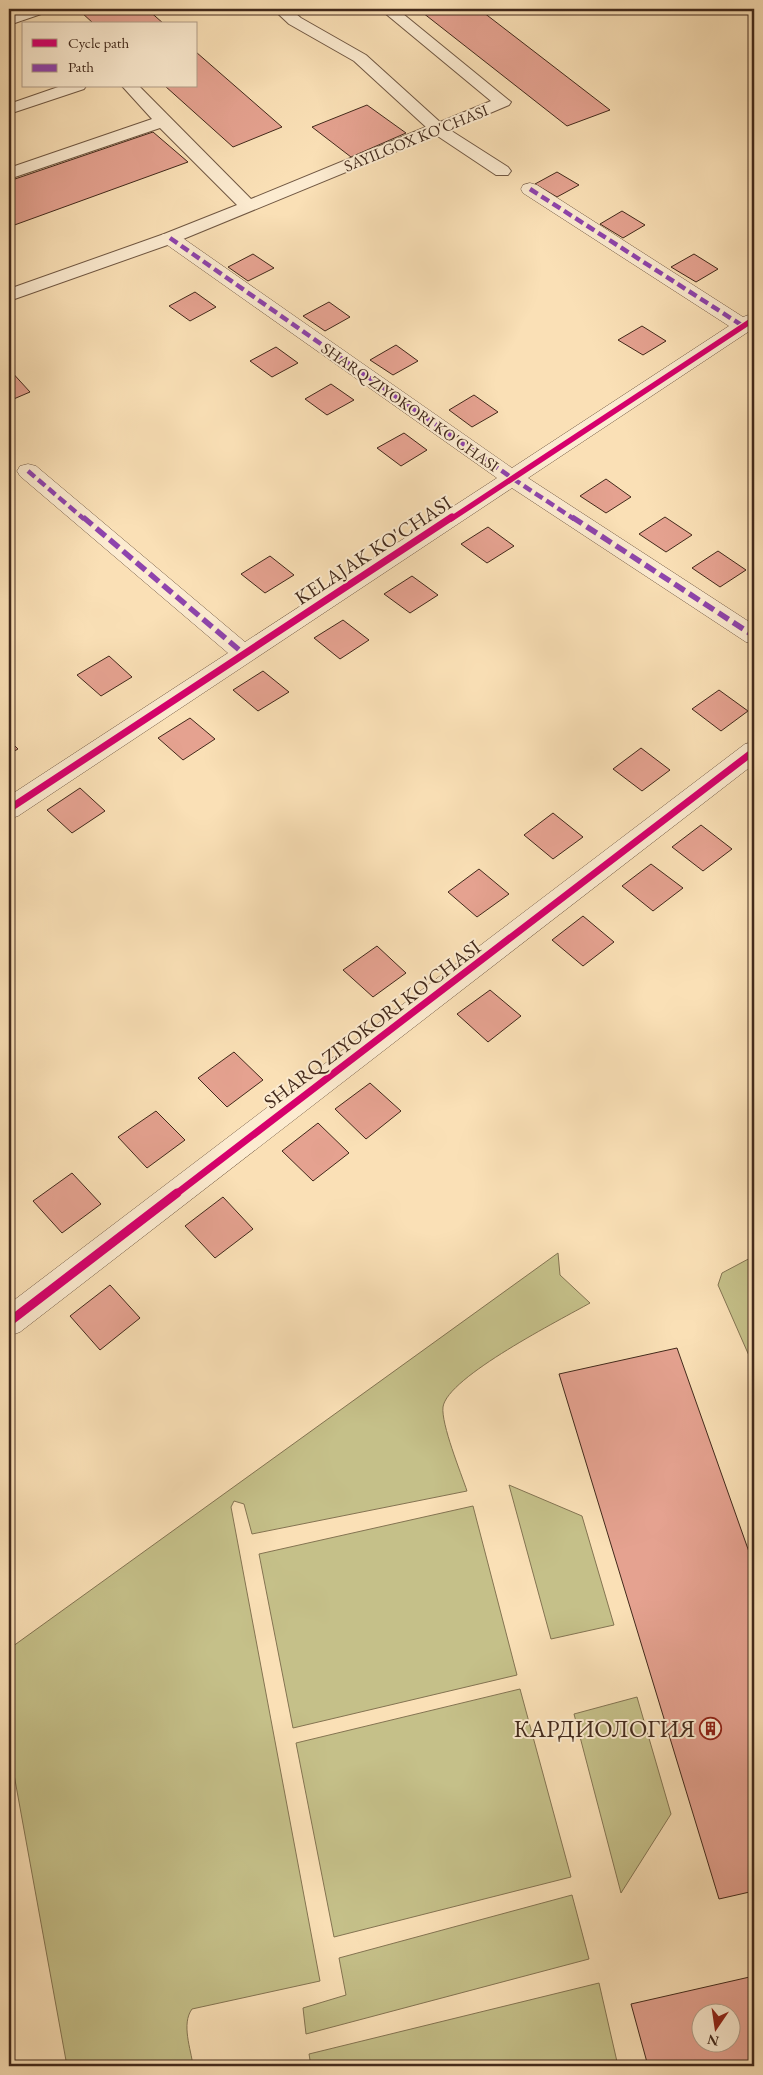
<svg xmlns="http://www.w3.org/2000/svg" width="763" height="2075" viewBox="0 0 763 2075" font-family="'EB Garamond',serif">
<rect width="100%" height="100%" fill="#fae0b6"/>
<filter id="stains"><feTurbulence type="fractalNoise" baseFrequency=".004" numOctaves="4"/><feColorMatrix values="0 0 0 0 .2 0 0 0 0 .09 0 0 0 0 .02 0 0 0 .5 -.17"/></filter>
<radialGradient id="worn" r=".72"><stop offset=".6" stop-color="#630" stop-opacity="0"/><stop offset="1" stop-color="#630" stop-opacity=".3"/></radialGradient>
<path fill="#c5c089" stroke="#847452" d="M558,1253L560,1275L590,1303C562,1319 447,1377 443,1407C441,1424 461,1473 467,1491L252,1534L244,1504L234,1501L231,1507L320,1981L192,2009C181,2024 191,2049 193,2066H67L9,1747V1649Z
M754,1256V1367L718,1285L722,1273Z
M509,1485L582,1516L614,1625L551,1639Z
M473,1506L517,1675L293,1728L259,1554Z
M520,1689L571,1877L334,1937L296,1743Z
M637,1697L671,1814L621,1893L574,1714Z
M572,1895L589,1959L306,2034L303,2008L346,1995L339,1958Z
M599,1983L618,2066H311L309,2054Z"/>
<path fill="#e5a290" stroke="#42291b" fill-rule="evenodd" d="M91,9H147L164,24H94L81,12Z
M418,9H479L610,110L567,126Z
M196,52L282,127L233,147L165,86H196Z
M367,105L406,133L351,157L312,127Z
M153,132L188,162L9,227V181Z
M557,172L579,185L557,197L535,184Z
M622,211L645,225L623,238L600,224Z
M253,254L274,268L248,281L228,267Z
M694,254L718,269L696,282L671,267Z
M195,292L216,307L190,321L169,306Z
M329,302L350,317L325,331L303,316Z
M642,326L666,341L643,355L618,340Z
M396,345L418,361L393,375L370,360Z
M276,347L298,363L272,377L250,361Z
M9,369L30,392L9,401Z
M331,384L354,400L327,415L305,399Z
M474,395L498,412L472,427L449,410Z
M404,433L427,450L401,466L377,448Z
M606,479L631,497L606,513L580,496Z
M665,517L692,535L666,552L639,534Z
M488,527L514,546L487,563L461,544Z
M718,551L746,570L720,587L692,568Z
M270,556L294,575L265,593L241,574Z
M412,576L438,595L410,613L384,594Z
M343,620L369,640L340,659L314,638Z
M109,656L132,677L101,696L77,675Z
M263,671L289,692L258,711L233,690Z
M719,690L748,711L721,731L692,709Z
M190,718L215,739L183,760L158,738Z
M9,740L18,749L9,754Z
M641,748L670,770L642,791L613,769Z
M80,788L105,811L72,833L47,810Z
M553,813L583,837L553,859L524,835Z
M701,825L732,849L703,871L672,847Z
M651,864L683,888L653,911L622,886Z
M479,869L509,894L477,917L448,892Z
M583,916L614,942L583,966L552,940Z
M377,946L406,973L373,997L343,970Z
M490,990L521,1016L488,1042L457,1014Z
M234,1052L263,1080L227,1107L198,1078Z
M370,1083L401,1111L366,1139L335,1109Z
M156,1111L185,1140L147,1168L118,1137Z
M318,1123L349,1153L313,1181L282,1151Z
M72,1173L101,1204L62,1233L33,1201Z
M223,1197L253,1229L215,1258L185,1226Z
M110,1285L140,1318L100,1350L70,1316Z
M677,1348L754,1566V1891L719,1899L559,1374Z
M754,1976V2066H648L631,2004ZM700,2012H730V2042H700Z"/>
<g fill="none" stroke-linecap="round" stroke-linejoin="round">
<defs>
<path id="lane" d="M27,9H49L47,12L9,25V15Z
M273,9H290L301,18L366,55L440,122L491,101L380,9H397L511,102L509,105L450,130L508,167L511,171L508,175H496L436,135L176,242L9,301V289L164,234L237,205L160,128L9,179V168L152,119L122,86H139L251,199L426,127L354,61L289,24Z
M61,86H86L84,89L9,114V104Z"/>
<path id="street" d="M530,183L537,185L743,317L754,313V328L528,478L754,625V644L746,642L512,488L18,816L9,819V796L228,653L20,476L17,471L20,466L28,464L36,466L245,642L497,478L163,242L160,238L163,234H177L512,468L729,326L523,193L521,189L523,185Z
M754,742V764L20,1332L9,1336V1304L745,744Z"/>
</defs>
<use href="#lane" stroke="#705742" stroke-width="2"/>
<use href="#street" stroke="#705742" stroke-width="1"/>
<use href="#lane" fill="#fcebd0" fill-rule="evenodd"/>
<use href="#street" fill="#fcebd0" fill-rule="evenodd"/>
<path stroke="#8e44ad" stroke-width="4.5" stroke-dasharray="9 4.5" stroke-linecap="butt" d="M530,189L743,326
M170,238L512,478L574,519
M28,471L84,519"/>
<path stroke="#8e44ad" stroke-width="5.5" stroke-dasharray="12 5.5" stroke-linecap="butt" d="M83,517L244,654
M572,517L754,636"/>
<defs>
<path id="cycleway-far2" d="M451,519L754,319"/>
<path id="cycleway-far1" d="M9,809L452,517
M176,1194L754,751"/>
<path id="cycleway" d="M9,1322L177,1193"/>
</defs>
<use href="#cycleway-far2" stroke="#fcebd0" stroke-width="8"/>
<use href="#cycleway-far1" stroke="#fcebd0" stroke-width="10"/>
<use href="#cycleway" stroke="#fcebd0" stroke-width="12"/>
<use href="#cycleway-far2" stroke="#d6006c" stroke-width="5.5"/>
<use href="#cycleway-far1" stroke="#d6006c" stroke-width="7"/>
<use href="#cycleway" stroke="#d6006c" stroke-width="9"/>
</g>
<defs>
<symbol id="building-ring" viewBox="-11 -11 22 22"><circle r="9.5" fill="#fcebd0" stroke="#8f2418" stroke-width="1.5"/><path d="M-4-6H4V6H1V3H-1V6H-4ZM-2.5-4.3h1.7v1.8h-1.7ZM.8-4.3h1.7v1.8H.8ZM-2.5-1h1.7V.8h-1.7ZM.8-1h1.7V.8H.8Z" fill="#8f2418"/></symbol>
</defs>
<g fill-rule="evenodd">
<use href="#building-ring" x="698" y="1716" width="25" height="25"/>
</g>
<g text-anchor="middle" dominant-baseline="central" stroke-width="4" stroke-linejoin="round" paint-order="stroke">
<g font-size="16" fill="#42291b" stroke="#fcebd0">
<text transform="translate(416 138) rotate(-22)">SAYILGOX KO'CHASI</text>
<text transform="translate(410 407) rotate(35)">SHARQ ZIYOKORI KO'CHASI</text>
</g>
<g font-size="20" fill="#42291b" stroke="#fcebd0">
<text transform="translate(373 550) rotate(-33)">KELAJAK KO'CHASI</text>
<text transform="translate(372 1024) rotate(-37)">SHARQ ZIYOKORI KO'CHASI</text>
</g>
<g font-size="24" fill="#42291b" stroke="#fcebd0" text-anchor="end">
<text x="695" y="1728">КАРДИОЛОГИЯ</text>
</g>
</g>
<rect width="763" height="2075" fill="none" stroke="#fae0b6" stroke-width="30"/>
<rect x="10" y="10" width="743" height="2055" fill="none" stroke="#42291b" stroke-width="2.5"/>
<rect x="15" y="15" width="733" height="2045" fill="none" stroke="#42291b"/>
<rect x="22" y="22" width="175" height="65" fill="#fcebd0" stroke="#b29d88"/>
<rect x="32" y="39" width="25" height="8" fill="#d6006c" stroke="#b29d88"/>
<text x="68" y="48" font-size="15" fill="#42291b">Cycle path</text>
<rect x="32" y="64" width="25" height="8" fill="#8e44ad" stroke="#b29d88"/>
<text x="68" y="72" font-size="15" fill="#42291b">Path</text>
<g transform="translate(716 2028) rotate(193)"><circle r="24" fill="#fcebd0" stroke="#b29d88"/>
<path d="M0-4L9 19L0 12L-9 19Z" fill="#8f2418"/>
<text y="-8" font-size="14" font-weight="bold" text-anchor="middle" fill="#42291b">N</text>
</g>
<rect width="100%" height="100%" filter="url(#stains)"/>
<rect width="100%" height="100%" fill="url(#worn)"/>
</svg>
